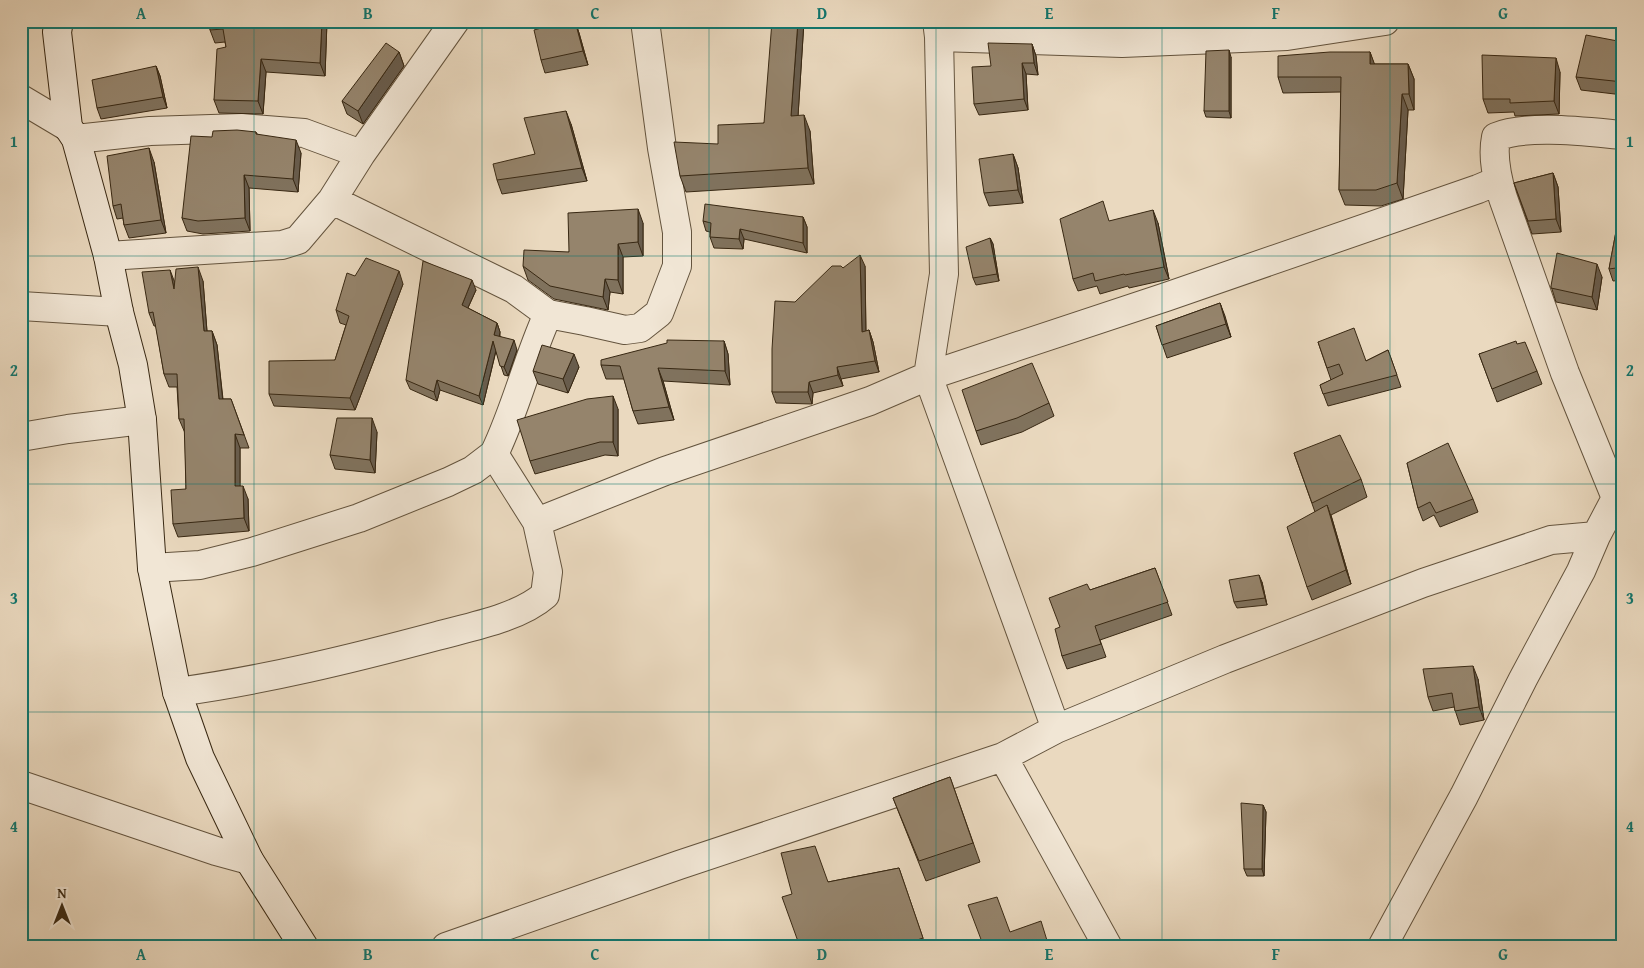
<svg xmlns="http://www.w3.org/2000/svg" width="1644" height="968" viewBox="0 0 1644 968" font-family="'Gentium Book Plus',serif">
<rect width="100%" height="100%" fill="#ead9bf"/>
<filter id="stains"><feTurbulence type="fractalNoise" baseFrequency=".004" numOctaves="4"/><feColorMatrix values="0 0 0 0 .2 0 0 0 0 .09 0 0 0 0 .02 0 0 0 .5 -.17"/></filter>
<radialGradient id="worn" r=".72"><stop offset=".6" stop-color="#630" stop-opacity="0"/><stop offset="1" stop-color="#630" stop-opacity=".3"/></radialGradient>
<g fill="none" stroke-linecap="round" stroke-linejoin="round">
<defs>
<path id="street" d="M937,21L939,37L944,274L928,376L1056,729
M939,37L1122,43L1287,36L1385,21
M21,99L68,127
M76,139L150,131L242,128L304,133L361,154
M332,200L514,289L548,314L585,321L625,330L640,328L659,313L677,266V232L662,148L645,21
M108,256L282,245L298,240L332,200L361,154L455,21
M21,306L119,312
M21,437L68,429L142,420
M1616,498L1565,373L1503,198C1497,178 1492,157 1496,137C1527,124 1588,132 1623,135
M537,522L665,471L870,401L928,376L1166,297L1478,189L1497,181
M152,568L200,565L252,552L359,518L448,482L473,470L494,454
M177,692C265,680 351,659 437,636C470,627 519,618 545,595L548,572L537,522L494,454C516,409 527,360 548,314
M1003,757L1108,947
M21,785L216,851L249,860
M446,947L679,865L1003,757L1056,729L1225,659L1423,583L1551,540L1596,536
M1382,947L1464,796L1523,679L1581,571L1596,536L1616,498L1623,478"/>
<path id="secondary" d="M59,21L57,32L68,127L76,139L108,256L119,312L133,365L142,420L152,568L177,692L200,758L249,860L304,947"/>
</defs>
<use href="#street" stroke="#64543e" stroke-width="30"/>
<use href="#secondary" stroke="#382813" stroke-width="30"/>
<use href="#street" stroke="#f1e6d5" stroke-width="28"/>
<use href="#secondary" stroke="#f1e6d5" stroke-width="28"/>
</g>
<path fill="#80725d" stroke="#382813" d="M211,21H327L325,76L266,72L263,114L219,113L214,100L226,47L225,42L215,43L210,30Z
M575,21L579,33L588,65L545,73L541,60Z
M804,21L798,116L810,131L814,184L686,192L680,176L718,144L764,123Z
M1623,42V95L1581,90L1576,77Z
M1032,44L1036,56L1038,75L1026,74L1028,110L979,115L974,104L991,66Z
M399,52L404,66L363,124L347,114L342,101Z
M1370,52L1374,64H1408L1414,79V110H1408L1403,199L1381,206L1345,205L1339,190L1341,92L1283,93L1278,77Z
M1231,57V118L1206,117L1204,111Z
M156,66L160,76L167,108L101,119L97,108Z
M1560,72L1559,114L1515,116L1514,112L1488,113L1483,99Z
M571,124L587,181L502,194L497,180L535,154Z
M256,132L257,134L301,153L298,192L249,188L250,231L203,234L187,231L182,218L212,137Z
M1013,154L1018,168L1023,203L989,206L984,193Z
M154,162L166,233L129,238L124,225L123,218L117,219L113,206Z
M1553,173L1558,187L1561,232L1532,234L1514,183Z
M1623,194V280L1613,281L1609,269Z
M803,217L807,227V253L744,239L743,249L714,248L710,237V232L706,231L703,221Z
M1110,221L1158,223L1169,279L1129,288L1128,286L1100,294L1097,286L1078,291L1073,279Z
M643,223V256L623,257V294L610,292L608,310L554,299L528,280L523,266L569,252Z
M990,238L993,244L999,281L976,285L973,278Z
M865,266L866,331L869,330L873,342L879,372L841,379L843,386L813,393L812,404L776,403L772,392L795,302L843,268Z
M355,276L403,284L355,410L274,406L269,394L335,360L346,325L340,323L336,310Z
M1602,277L1597,310L1556,302L1551,286Z
M203,281L207,331H212L217,345L223,399H231L249,448H240V486L248,499L249,531L178,537L173,524L186,489L185,433L179,419L177,387H169L164,374L156,326H154L149,313L175,282Z
M476,290L468,308L497,323L500,332V336L517,350L508,376L504,375L496,351L483,405L440,390L437,401L410,389L406,380Z
M1220,303L1231,337L1167,358L1156,326Z
M724,341L728,354L730,385L663,381L674,420L638,424L633,411L624,379H606L601,365Z
M1318,342L1366,361L1388,350L1401,387L1328,406L1320,385L1331,380Z
M1517,344L1537,371L1542,384L1497,402L1479,354Z
M579,367L568,393L538,384L533,371Z
M1049,403L1054,416L1022,432L981,445L976,431Z
M618,409V456L605,455L535,474L530,461Z
M377,432L375,473L335,469L330,455Z
M1294,453L1361,479L1367,497L1331,515L1351,584L1312,600L1307,587L1315,512Z
M1407,463L1473,499L1478,512L1440,527L1434,515L1423,521L1418,508Z
M1155,568L1172,615L1100,640L1106,657L1067,669L1062,656L1060,627L1090,590Z
M1262,582L1267,605L1237,608L1234,602Z
M1478,679L1484,720L1460,725L1454,707L1433,711L1428,697Z
M950,777L980,862L926,881L893,798Z
M1263,805L1266,812L1264,876H1247L1244,869Z
M899,868L926,947H800L828,882Z"/>
<path fill="#685c4c" stroke="#382813" d="M322,21H327L325,76L320,63Z
M575,21L579,33L588,65L583,51Z
M798,21H804L797,132L791,116Z
M1032,44L1036,56L1038,75L1034,63Z
M1229,50L1231,57V118L1229,111Z
M399,52L404,66L363,124L358,111Z
M1370,52L1376,68L1370,64Z
M1556,58L1560,72L1559,114L1554,101Z
M261,59L266,72L263,114L258,101Z
M1022,63L1026,74L1028,110L1024,99Z
M1408,64L1414,79V110L1409,94Z
M156,66L160,76L167,108L163,97Z
M1402,94L1408,110L1403,199L1397,183Z
M566,111L571,124L587,181L582,168Z
M804,115L810,131L814,184L808,168Z
M296,140L301,153L298,192L293,179Z
M149,148L154,162L166,233L161,220Z
M1013,154L1018,168L1023,203L1018,190Z
M1553,173L1558,187L1561,232L1556,219Z
M244,175L249,188L250,231L245,218Z
M638,209L643,223V256L638,242Z
M1153,210L1158,223L1169,279L1164,267Z
M803,217L807,227V253L803,243Z
M740,229L744,239L743,249L739,239Z
M990,238L993,244L999,281L997,274Z
M618,244L623,257V294L618,280Z
M860,255L865,266L866,344L862,332Z
M1597,264L1602,277L1597,310L1592,297Z
M198,267L203,281L208,345L204,331Z
M170,270L175,283L174,289Z
M399,271L403,284L355,410L350,398Z
M605,279L610,292L608,310L603,297Z
M472,280L476,290L465,314L462,305Z
M1220,303L1225,316L1231,337L1226,324Z
M497,323L500,332L498,344L494,335Z
M869,330L873,342L879,372L875,361Z
M212,331L217,345L224,412L219,399Z
M514,340L517,350L508,376L504,367Z
M493,341L496,350L483,405L479,396Z
M724,341L728,354L730,385L725,371Z
M574,354L579,367L568,393L563,379Z
M837,367L841,379L843,386L838,375Z
M658,368L663,381L674,420L669,407Z
M437,380L440,390L437,401L434,392Z
M809,382L813,393L812,404L808,392Z
M613,396L618,409V456L613,442Z
M372,418L377,432L375,473L370,460Z
M235,434L240,448V499L235,486Z
M243,486L248,499L249,531L244,518Z
M1327,505L1332,519L1351,584L1346,570Z
M1259,575L1262,582L1267,605L1265,598Z
M1473,666L1478,679L1484,720L1479,707Z
M1263,805L1266,812L1264,876L1262,869Z"/>
<path fill="#95846c" stroke="#382813" d="M211,21H322L320,63L261,59L258,101L214,100L217,49L226,47L223,29L210,30Z
M567,21H575L583,51L541,60L534,30Z
M772,21H798L791,116L804,115L808,168L680,176L674,142L718,144V125L764,123Z
M1586,35L1623,42V82L1576,77Z
M386,43L399,52L358,111L342,101Z
M988,43L1032,44L1034,63H1022L1024,99L974,104L972,67L991,66Z
M1229,50V111H1204L1206,51Z
M1330,52H1370V64H1408L1409,94H1402L1397,183L1376,190H1339L1341,77H1278V56Z
M1482,55L1556,58L1554,101L1510,103V99H1483Z
M156,66L163,97L97,108L92,80Z
M566,111L582,168L497,180L493,164L535,154L524,118Z
M237,130L256,132V134L296,140L293,179L244,175L245,218L198,221L182,218L191,136L212,137L213,131Z
M149,148L161,220L124,225L121,204L113,206L107,156Z
M1013,154L1018,190L984,193L979,159Z
M1553,173L1556,219L1528,221L1514,183Z
M1623,194V267L1609,269Z
M1103,201L1109,221L1153,210L1164,267L1125,275L1124,274L1095,281L1093,273L1073,279L1060,219Z
M705,204L803,217V243L740,229L739,239L710,237L711,223L703,221Z
M638,209V242L618,244V280L605,279L603,297L550,286L523,266L524,250L569,252L568,213Z
M990,238L997,274L973,278L966,247Z
M1557,253L1597,264L1592,297L1551,288V286Z
M860,255L862,332L869,330L875,361L837,367L838,375L809,382L808,392H772V349L775,301L795,302L832,266H841L843,268Z
M366,258L399,271L350,398L269,394V361L335,360L349,316L336,310L347,273L355,276Z
M423,261L472,280L462,305L497,323L494,335L514,340L504,367L500,366L493,341L479,396L437,380L434,392L406,380Z
M198,267L204,331H212L219,399H231L244,435L235,434V486H243L244,518L173,524L171,490L186,489L184,419H179L177,374H164L153,312L149,313L142,272L170,270L174,289L176,269Z
M1220,303L1226,324L1162,345L1156,326Z
M1354,328L1366,361L1388,350L1397,375L1323,394L1320,385L1343,374L1339,364L1327,368L1318,342Z
M667,340L724,341L725,371L658,368L669,407L633,411L620,366L601,365V360L667,343Z
M1516,341L1517,344L1525,342L1537,371L1492,389L1479,354Z
M542,345L574,354L563,379L533,371Z
M1032,363L1049,403L1017,418L976,431L962,390Z
M613,396V442H600L530,461L517,420L587,399Z
M337,418H372L370,460L330,455Z
M1340,435L1361,479L1312,503L1294,453Z
M1448,443L1473,499L1436,513L1430,502L1418,508L1407,463Z
M1327,505L1346,570L1307,587L1287,527Z
M1155,568L1168,602L1095,626L1101,644L1062,656L1055,629L1060,627L1049,598L1087,584L1090,590Z
M1259,575L1265,598L1234,602L1229,580Z
M1473,666L1479,707L1455,711L1452,693L1428,697L1423,669Z
M950,777L973,843L919,861L893,798Z
M1241,803L1263,805L1262,869H1244Z
M815,846L828,882L899,868L923,938L917,940L920,947H800L782,897L792,894L781,853Z
M997,897L1010,932L1041,921L1049,947H976V944L982,942L968,905Z"/>
<path fill="none" stroke="#0f766e" stroke-width="1" stroke-opacity="0.55" d="M254,21V947M482,21V947M709,21V947M936,21V947M1162,21V947M1390,21V947M21,256H1623M21,484H1623M21,712H1623"/>
<rect width="1644" height="968" fill="none" stroke="#ead9bf" stroke-width="55"/>
<g transform="translate(62 906)" stroke="#f1e6d5" stroke-width="4" paint-order="stroke">
<path d="M0-4L9 19L0 12L-9 19Z" fill="#382813"/>
<text y="-8" font-size="14" font-weight="bold" text-anchor="middle" fill="#382813">N</text>
</g>
<rect x="28" y="28" width="1588" height="912" fill="none" stroke="#0f766e" stroke-width="2"/>
<g font-size="16" text-anchor="middle" font-weight="bold" fill="#0f766e">
<text x="141" y="19">A</text>
<text x="368" y="19">B</text>
<text x="595" y="19">C</text>
<text x="822" y="19">D</text>
<text x="1049" y="19">E</text>
<text x="1276" y="19">F</text>
<text x="1503" y="19">G</text>
<text x="14" y="147">1</text>
<text x="1630" y="147">1</text>
<text x="14" y="376">2</text>
<text x="1630" y="376">2</text>
<text x="14" y="604">3</text>
<text x="1630" y="604">3</text>
<text x="14" y="832">4</text>
<text x="1630" y="832">4</text>
<text x="141" y="960">A</text>
<text x="368" y="960">B</text>
<text x="595" y="960">C</text>
<text x="822" y="960">D</text>
<text x="1049" y="960">E</text>
<text x="1276" y="960">F</text>
<text x="1503" y="960">G</text>
</g>
<rect width="100%" height="100%" filter="url(#stains)"/>
<rect width="100%" height="100%" fill="url(#worn)"/>
</svg>
